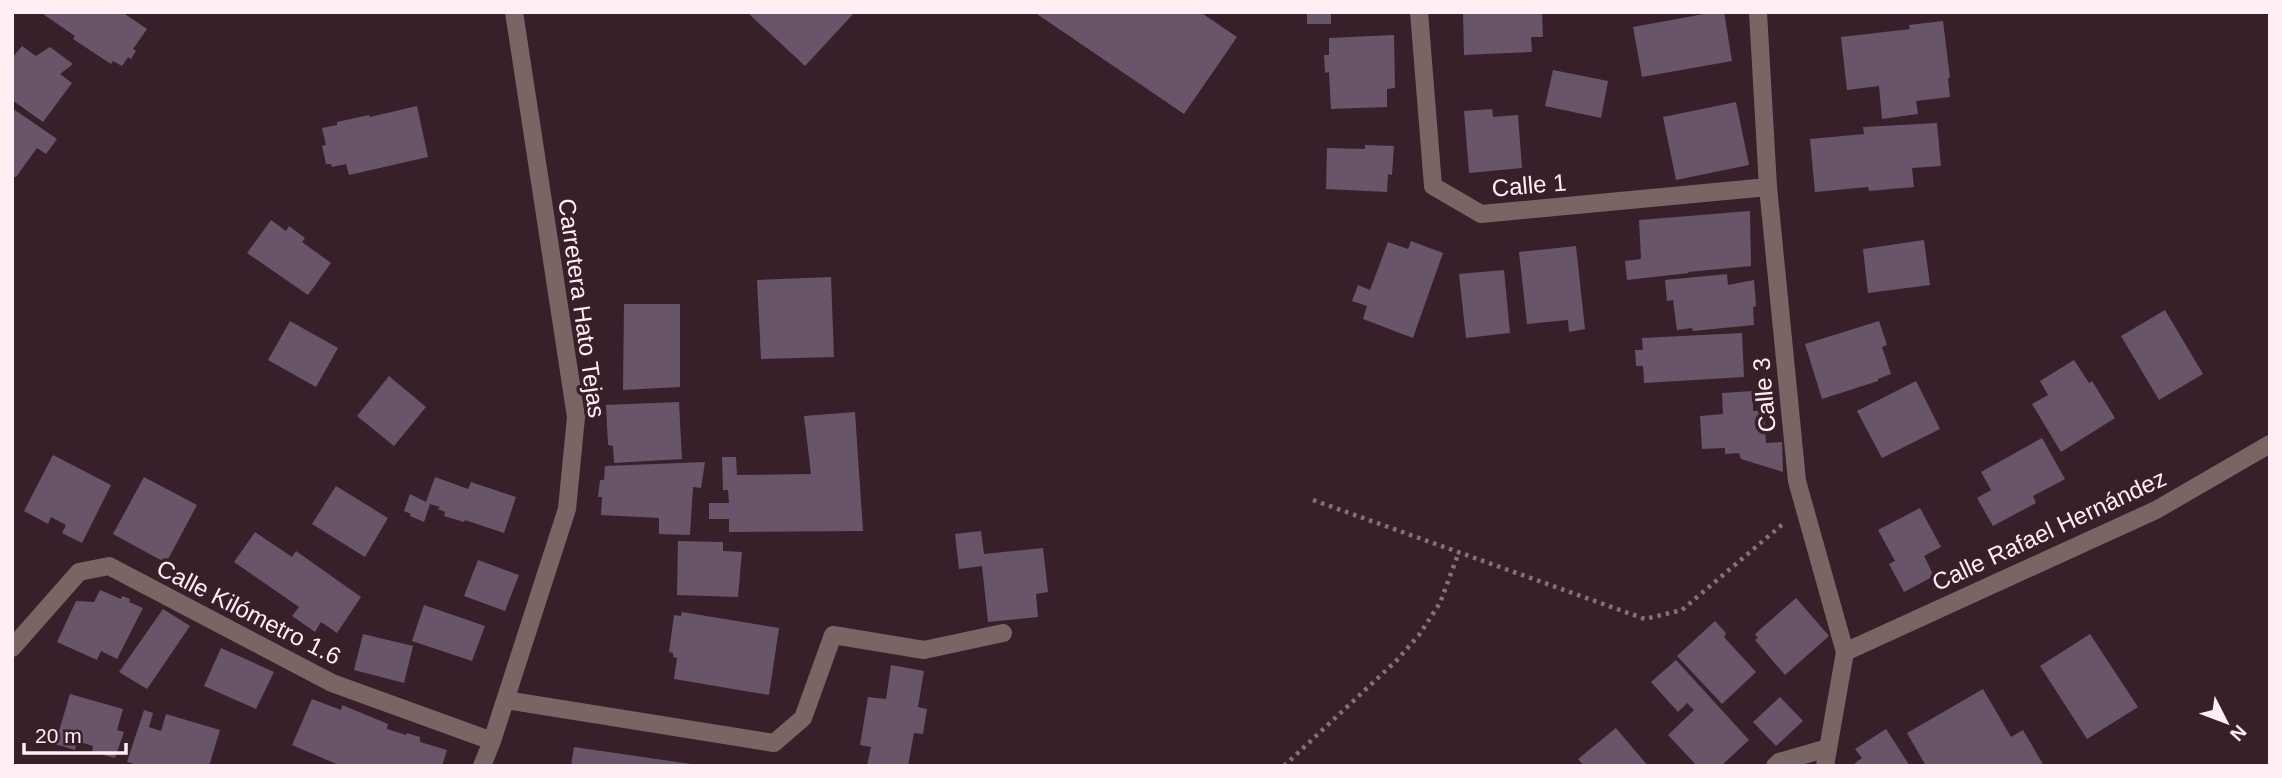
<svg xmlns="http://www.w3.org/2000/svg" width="2282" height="778" viewBox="0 0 2282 778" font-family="Helvetica,sans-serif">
<rect width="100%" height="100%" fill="#38202a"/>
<path fill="#68556a" d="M40,12H122L147,29L133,49L136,51L131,59L128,57L122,66L113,61L111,64L73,39L75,36Z
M751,12H855L805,66L749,14Z
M1034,12H1200L1237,37L1184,114Z
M1307,12H1331V24H1307Z
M1463,12H1542L1543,37H1531L1532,52L1464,55Z
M1715,12H1724L1732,61L1642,77L1633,27Z
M1943,21L1950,78H1948L1950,97L1916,101L1918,114L1882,119L1879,86L1847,90L1841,37L1910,29L1909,25Z
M1394,35L1395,88L1387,89V107L1331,109L1329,72L1325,73L1324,55H1329V38Z
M22,46L36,56L50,47L73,64L60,74L72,83L43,122L12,100V58Z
M1553,70L1608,81L1601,118L1545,106Z
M1736,102L1749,165L1676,180L1663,117Z
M417,106L428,157L349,175L346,164L332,167L331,164H326L322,146L326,145L322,128L337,125V122L369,115L370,117Z
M12,108L57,139L46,154L37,148L16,177H12Z
M1492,109L1493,117L1518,115L1522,168L1469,173L1464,111Z
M1937,123L1941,166L1912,168L1914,187L1869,191L1868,187L1815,192L1810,139L1864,134L1863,127Z
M1365,145L1394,146L1392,175L1388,174L1387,192L1326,189L1327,148L1365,149Z
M1750,211L1751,266L1688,272L1689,273L1627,280L1625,261L1641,259L1639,220Z
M271,220L286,231L289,226L305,238L302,242L331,263L308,295L247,253Z
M1924,240L1930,285L1868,293L1863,249Z
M1411,241L1443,253L1413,338L1363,319L1367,306L1352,301L1358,285L1370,290L1388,242L1408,249Z
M1576,246L1585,329L1569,332L1568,320L1527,324L1519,252Z
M1504,270L1510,333L1466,338L1459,274Z
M1727,274L1728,285L1754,280L1756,306L1753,307L1754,325L1693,331L1692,328L1677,330L1673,300L1667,301L1665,280Z
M831,277L834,357L761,359L757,280Z
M624,304H680V387L623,390Z
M2165,310L2203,374L2159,400L2121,336Z
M290,321L338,348L316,387L268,360Z
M1879,321L1887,345L1882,347L1891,374L1878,379V381L1822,399L1805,344Z
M1742,333L1744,377L1644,383L1643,366H1636L1635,350H1643L1642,338Z
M2074,360L2089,383L2092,381L2115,418L2061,452L2032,404L2048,395L2040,381Z
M389,376L426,407L394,446L357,416Z
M1916,381L1940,429L1882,458L1857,411Z
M1753,391V411H1764L1766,443L1782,442L1783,472L1741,459L1739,453L1725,454V448L1702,449L1700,416L1723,414L1722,393Z
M679,402L682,459L614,463L613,446L608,445L606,405Z
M855,412L863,531L729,532V519H709V503H729L728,490H723L722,457H736L737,475L811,474L804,416Z
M2042,438L2065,479L2033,496L2036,503L1993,526L1977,498L1991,490L1981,472Z
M53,455L111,485L82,543L62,533L66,525L51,517L48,524L24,511Z
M705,462L701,488L693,487L690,535L659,534V518L601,515L602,497H598L600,480H604L605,466Z
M144,477L197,505L166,563L113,534Z
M435,477L468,489L471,482L516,497L504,533L465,520L464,522L444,516L445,512L438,509L440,507L430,504L424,522L410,516L411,514L404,511L410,494L426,502Z
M336,486L388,518L365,557L312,524Z
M1920,508L1941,547L1924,556L1934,576L1904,592L1889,564L1895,561L1878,530Z
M981,531L984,554L1043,548L1048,592L1036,594L1038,617L988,622L982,566L959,569L955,534Z
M255,532L292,557L296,551L361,597L337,633L321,622L315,632L292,616L299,607L234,562Z
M678,541L723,542V551L742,552L738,597L677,595Z
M478,560L519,575L505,611L464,596Z
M100,590L121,599L122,596L130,599L129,602L143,608L117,659L101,651L97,660L57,642L76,601L94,602Z
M1796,598L1829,636L1785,675L1755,640L1758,638L1755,634Z
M424,605L485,626L472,661L412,641Z
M163,609L190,626L147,689L119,672Z
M682,612L779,628L769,695L674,679L677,658L673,657V653L669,652L674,615L681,616Z
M1715,621L1726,633L1724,637L1756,672L1722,704L1677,656Z
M363,634L413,646L404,683L354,670Z
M2090,634L2138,707L2087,739L2040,666Z
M221,648L274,672L256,709L204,686Z
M1676,660L1749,740L1721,766H1697L1668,735L1694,710L1687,703L1678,712L1651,682Z
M891,665L924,671L918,707L927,709L923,734L914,733L908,766H867L871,747L860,745L868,697L886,699Z
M1983,689L2011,737L2023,730L2044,766H1926L1907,733Z
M70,694L123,709L117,730L124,732L115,758L92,752L93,746L77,741L75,750L55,744Z
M1780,697L1803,721L1776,746L1753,722Z
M312,699L341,710L342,705L388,724L387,729L406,735L407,733L420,737V742L447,750L442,766H341L292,745Z
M144,710L153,713L149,727L161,731L166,714L220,730L209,766H140L127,762Z
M1616,728L1648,766H1584L1578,759Z
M1886,729L1910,766H1851L1862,758L1855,749Z
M574,747L691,764V766H571Z"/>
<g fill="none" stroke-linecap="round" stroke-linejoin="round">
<path stroke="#867179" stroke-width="4.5" stroke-dasharray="3.5 5" stroke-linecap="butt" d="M1313,500L1645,619L1682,610L1784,523
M1284,766L1397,660L1419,635L1440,603L1459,552"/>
<path stroke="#796664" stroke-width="18" d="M1419,12L1433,186L1481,214L1768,187
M1758,12L1768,187L1797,481L1845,652L1825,766
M12,648L79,572L109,566L332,683L492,741
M1845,652L2156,510L2270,444
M506,700L774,743L803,718L833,635L924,650L1003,633
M482,766L492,741L567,509L576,417L514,12
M1775,766L1779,762L1828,748"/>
</g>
<g text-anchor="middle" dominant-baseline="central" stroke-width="7" stroke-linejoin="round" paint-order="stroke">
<g font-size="24" fill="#ffeef4" stroke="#38202a">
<text transform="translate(1529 185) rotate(-5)">Calle 1</text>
<text transform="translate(582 308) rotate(82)">Carretera Hato Tejas</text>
<text transform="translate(1764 395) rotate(-95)">Calle 3</text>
<text transform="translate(2049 530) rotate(-25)">Calle Rafael Hernández</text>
<text transform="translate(249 612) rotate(27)">Calle Kilómetro 1.6</text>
</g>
</g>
<rect width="2282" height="778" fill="none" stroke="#ffeef4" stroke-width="28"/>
<g transform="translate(2226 722) rotate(132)" stroke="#38202a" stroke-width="5" paint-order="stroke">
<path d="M0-5L12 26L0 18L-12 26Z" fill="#ffeef4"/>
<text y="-10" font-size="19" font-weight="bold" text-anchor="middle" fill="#ffeef4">N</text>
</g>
<path d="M24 743v10h102v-10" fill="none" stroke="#ffeef4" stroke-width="3.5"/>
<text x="35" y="743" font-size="21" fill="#ffeef4" stroke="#38202a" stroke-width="5" paint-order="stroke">20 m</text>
</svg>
